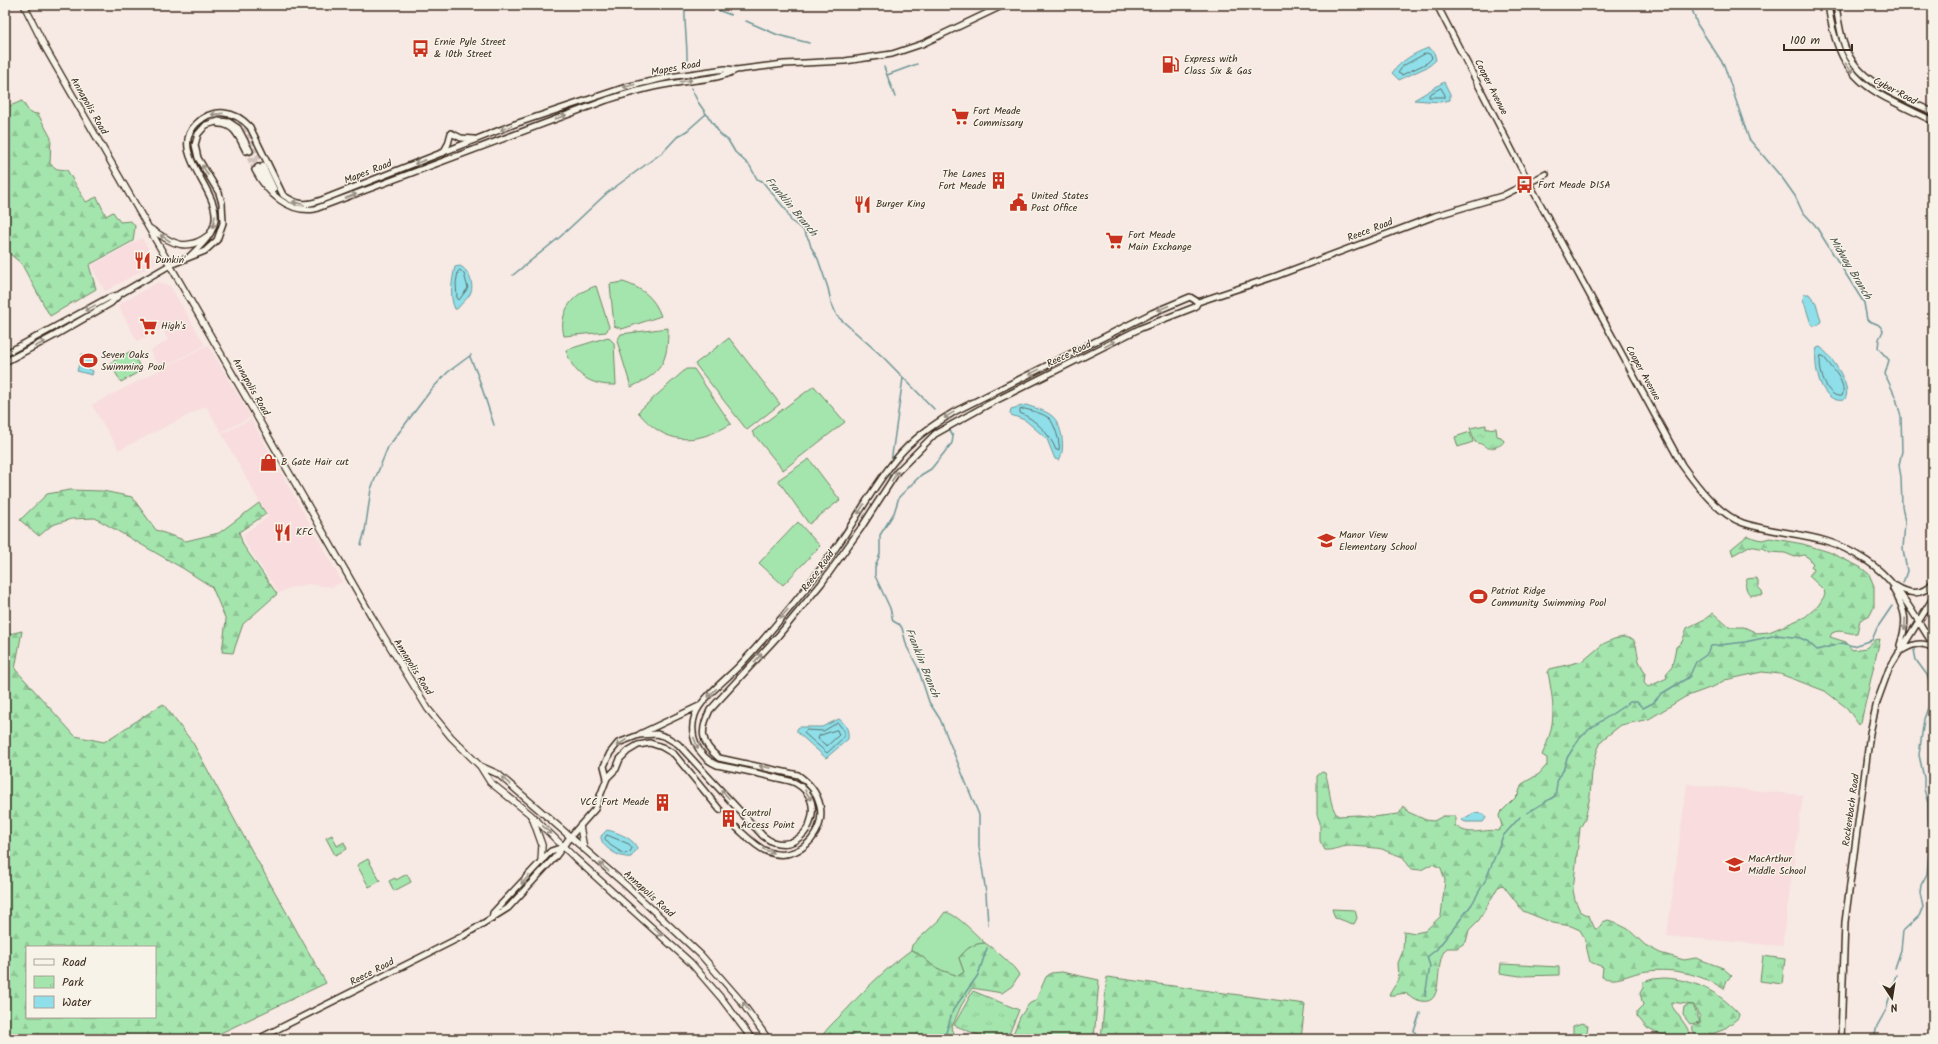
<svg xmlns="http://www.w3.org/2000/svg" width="1938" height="1044" viewBox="0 0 1938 1044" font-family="Kalam,sans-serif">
<defs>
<pattern id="forest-firs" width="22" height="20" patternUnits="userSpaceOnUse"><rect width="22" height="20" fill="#a4e5ae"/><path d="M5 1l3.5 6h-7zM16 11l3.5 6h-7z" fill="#8ec595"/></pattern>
<pattern id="park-tufts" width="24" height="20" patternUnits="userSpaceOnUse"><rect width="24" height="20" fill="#a4e5ae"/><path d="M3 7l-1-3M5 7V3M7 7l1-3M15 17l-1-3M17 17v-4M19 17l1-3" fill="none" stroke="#8ec595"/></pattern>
</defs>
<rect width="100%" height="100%" fill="#f7e9e3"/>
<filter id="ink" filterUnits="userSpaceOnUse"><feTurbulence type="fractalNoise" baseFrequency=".025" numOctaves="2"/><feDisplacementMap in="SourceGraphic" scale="8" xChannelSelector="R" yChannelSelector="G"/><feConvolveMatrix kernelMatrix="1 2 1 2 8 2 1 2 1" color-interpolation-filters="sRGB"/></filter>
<g filter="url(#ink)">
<path fill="#f8dcde" d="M142,238L156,263L105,291L91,266Z
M158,282L170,286L205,345L160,369L150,351L168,340L162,328L137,341L118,305Z
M208,345L251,417L221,432L206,406L119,450L92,405Z
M251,419L342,582L332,587L308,584L289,588L279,593L246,544L243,534L268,517L222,434Z
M1687,784L1803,795L1782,946L1667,936Z"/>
<path fill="#a4e5ae" stroke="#708866" d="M623,282C642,288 654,297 661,316L622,329L614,326L610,284Z
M596,286L609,327L606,332L564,336C558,312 573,293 596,286Z
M668,328C668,362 662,373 631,387L617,341L621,334Z
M608,337L614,343L616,385C591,386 573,375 566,350Z
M729,338L780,404L747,430L695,364Z
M686,369H694L731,424C695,445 666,446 638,412Z
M814,386L845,422L783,470L752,432Z
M1470,432L1473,442L1458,447L1455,437Z
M809,459L840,500L809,524L778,480Z
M798,522L820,546L783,585L759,563Z
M368,859L380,881L369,887L357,865Z
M945,912C957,914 975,934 985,943C972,944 967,948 959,958L964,972L958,976C951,973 944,972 937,968C927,963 922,954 911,950L912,945L939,920Z
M1501,964L1559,967V975L1520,976L1500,973Z"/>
<path fill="url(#forest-firs)" stroke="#708866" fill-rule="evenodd" d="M22,101L30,113L38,114L51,138L50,164L57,169L67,170L86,202L97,197L106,216L113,212L120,222L131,221L135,226L133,241L89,265L96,289L50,316L21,263L5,250V108Z
M70,490L103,491L132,497L156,530L186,541L219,533L259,503L266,514L239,532L243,545L277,594L243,624L233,653L222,652L226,620L212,587L184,569L95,518L71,519L52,525L39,536L20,520L47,494Z
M1747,536L1762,540L1770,538L1803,544L1829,552L1860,567L1869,574L1874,586V607L1870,615L1860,620L1857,633C1848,635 1842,628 1832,633L1830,637L1846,642L1852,650L1866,648L1875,640L1880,639L1861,722L1859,725L1847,708L1825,691L1780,674L1762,672L1725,680L1715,686L1685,697L1649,719L1621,725L1602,740L1597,751L1592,772L1590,796L1585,819L1580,828L1573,890L1575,900L1580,911L1589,916L1595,929H1598L1603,922L1608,920L1614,922L1628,929L1645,945L1660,953L1684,960L1696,958L1723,968L1732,976L1727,980L1724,989C1700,973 1669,967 1641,972C1627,975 1615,983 1602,977L1603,967L1590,962L1584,937L1580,930L1571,926L1553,923L1523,911L1503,885L1498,887L1479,920L1469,930L1466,942L1457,948H1447C1431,961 1449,1013 1415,999C1412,998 1410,995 1407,994C1403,992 1395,996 1389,995L1399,979L1398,963L1403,951L1404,931L1415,933L1425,931L1441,916L1445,880L1441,868L1432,864L1421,870L1411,869L1403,857C1395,854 1390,853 1382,849C1379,848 1354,846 1350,846C1341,846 1332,851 1325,850L1320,841V822L1317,815V776L1322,772L1325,773C1331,787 1328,805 1338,816L1359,815L1372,817L1399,814L1404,806L1408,812L1426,820L1434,821L1443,816H1455V825C1468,838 1484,828 1498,831L1502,826L1499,816L1500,813L1518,795L1522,784L1539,774L1547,765V758L1542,755C1557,722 1554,706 1548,672L1550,669L1583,661L1603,644L1614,639L1624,637L1633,639L1636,645L1639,661L1645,673L1644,683L1648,687L1667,678L1666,674L1672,667L1676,647L1682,642L1687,628L1705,619L1713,613L1729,627H1744L1757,633L1769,632L1805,617L1818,606L1825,595L1824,590L1809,576L1813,570L1811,566L1813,564L1809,558L1804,555L1795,557L1785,553L1770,552L1765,549L1749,546L1733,555L1731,549Z
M22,631L15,669L75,736L104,742L163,704L193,743L239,828L326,983L208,1039H5V635ZM27,947H155V1017H27Z
M985,943C994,949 1015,966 1019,975L1012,986L1002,993L972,988L961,1006L951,1029L957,1037L970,1039H820C828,1026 839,1018 849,1007C868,986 888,967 911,950C922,954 927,963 937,968C944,972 951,973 958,976L964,972L959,958C967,948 972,944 985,943Z
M1062,972L1099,980L1094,1039H1011L1020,1017L1029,1004L1036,1000L1046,977L1051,973Z
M1107,977L1305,1004L1301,1039H1101Z
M1664,978C1695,980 1718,991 1739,1014L1738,1018L1723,1030L1700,1038C1694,1035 1692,1031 1693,1025L1700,1023V1017L1694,1005L1671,1002V1005L1686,1026L1689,1032L1690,1039H1666L1665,1035L1656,1033L1647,1028L1637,1016V1011L1643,1005L1640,993L1643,988V982L1653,979Z"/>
<path fill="url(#park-tufts)" stroke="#708866" d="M131,351L142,370L121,382L110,363Z
M1486,425V429L1496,428L1497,436L1501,437L1504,441C1502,445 1500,445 1496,447C1485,451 1486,444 1475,442L1470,428Z
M1755,578L1758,580V587L1762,591L1763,595H1750C1746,590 1744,585 1747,579Z
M332,835L337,846L344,842L347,849L335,855L326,838Z
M407,874L411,882L394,891L389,881L395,878L396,880Z
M1332,909L1355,910L1357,918L1354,924C1347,923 1342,919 1335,918Z
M1763,956L1785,959L1782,984L1760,981Z
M973,991L1019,1010L1007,1039H987L954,1025Z
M1688,1005H1693L1700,1022L1690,1024L1683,1015L1684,1007Z
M1582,1023L1588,1025L1586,1039H1577L1573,1034V1026Z"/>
<path fill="#8edfe9" stroke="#6d9798" d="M1428,48L1434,52L1436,60L1429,66L1399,80L1392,73C1402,60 1413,54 1428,48Z
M1444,82L1450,94V100L1440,102L1414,100Z
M460,266C469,270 475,286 470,294C467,299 461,304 457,309H455C449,297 452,280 455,267Z
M1804,294H1809L1816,303L1821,321L1819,325L1814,326L1811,324L1803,299Z
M1820,347C1830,354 1855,389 1844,400C1821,405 1812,364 1817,348Z
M82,354L97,358L94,366L89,365L88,369L93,371L92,375L77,371Z
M1026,405C1034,408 1045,410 1052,416C1062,424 1066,450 1059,460L1055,459L1047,439L1025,420L1011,415L1010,413L1011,409Z
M839,719C846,724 849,730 848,739L826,758L797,732V729L799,727H822Z
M1474,813L1484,814L1486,818L1483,822H1466L1461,820Z
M607,830C617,832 635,839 637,849L631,857C621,859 600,847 601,836Z"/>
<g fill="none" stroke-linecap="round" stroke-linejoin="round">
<path stroke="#5c726f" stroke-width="1" d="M1427,53L1431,55L1432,58L1427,63L1402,75L1398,73L1403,66Z
M1441,88L1445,95V97H1429V95Z
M460,270L464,274L468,288L459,300L457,298L456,283L458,272Z
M1821,356H1823C1830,366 1848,383 1842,396C1826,399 1817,367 1821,356Z
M1025,409C1033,411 1042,413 1049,418C1054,422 1061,444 1059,450H1056C1050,434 1035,419 1020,413V410Z
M838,723L844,731V737L827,753L804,733L806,730L823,731Z
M837,730L839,735L827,746L818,739L819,736Z
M607,835L629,844L632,848L630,852L624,854L610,845L605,839Z"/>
<path stroke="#6d9798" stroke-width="1.5" d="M685,5C684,26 688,46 687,67
M704,5L731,15
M1688,5L1692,9L1697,24L1724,65L1749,139L1783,179L1795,196L1802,211L1815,225L1864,303L1867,320C1874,324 1879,322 1883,331L1879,339L1878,348L1889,360L1885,374L1896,398L1901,417L1902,451L1899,465L1901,477L1902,506L1905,522L1903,549L1907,571L1903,583
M746,21L778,35L809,43
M884,67L895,97
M887,75L917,64
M691,88L698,102L721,135L728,140L735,152L750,166L757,179L762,181L786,210L791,221L803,230L809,240L811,247L818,259L828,288L831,302L837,316L883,357L934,409
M513,275L560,237L607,193L663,152L677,137L688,130L706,114
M470,357L478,376L494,425
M950,430L953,437L952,443L931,469L921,475L899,497L894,513L880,535V554L875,567V576L890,608L893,621L900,625L902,628L907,647L918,668L929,702L940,719L979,815V847L986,893L988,925
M891,462L903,378
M889,478L890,470
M361,545L365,531L371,489L388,447L431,390L448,372L471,355
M1527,813L1555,796L1558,777L1563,771L1567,758L1579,739L1588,730L1630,702H1637L1643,708L1653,703L1661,694L1689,677L1696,662L1706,655L1711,646L1745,642L1777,635L1800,638L1807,641L1817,650L1843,643L1853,646L1872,640L1877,628L1892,606
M1895,968L1901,950L1903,931L1919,916L1923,907L1920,893L1921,885L1927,874L1929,853L1928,803L1924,789V778L1919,755L1924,719L1932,697L1931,688L1927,675L1916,660L1914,650
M1425,996L1430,966L1427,957L1436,950L1457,924L1472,904L1486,879L1503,836L1520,817
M944,1039L953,1010L978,975L987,948
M1419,1039L1414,1031L1420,1013
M1874,1039L1877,1026L1886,1010L1896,975"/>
<path stroke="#d1c3bc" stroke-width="5" stroke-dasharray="5 2.5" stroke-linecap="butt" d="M210,123L212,120C246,113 251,142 263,166
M246,151L255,170
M250,151L258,167
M720,810L737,828"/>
<defs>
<path id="secondary" d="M1080,5H1082
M1437,5L1529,183L1682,465C1697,486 1718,514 1743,523C1770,532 1800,533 1826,541C1840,545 1856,554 1867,561C1897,580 1914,616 1933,644
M1828,5C1840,84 1868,89 1933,121
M1836,5C1838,19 1840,34 1845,47C1859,84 1901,97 1933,112
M219,124C235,124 239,138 246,151
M443,153L448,144L451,133L461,138L474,139
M263,166L274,189
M258,167L272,192
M255,170C267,193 288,213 315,209L607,100C629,93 652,86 676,83C695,79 718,80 736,70
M189,257C199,247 213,236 215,220C219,189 168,152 196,124C204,116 213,112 224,113C235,114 243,119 250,127L283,195C299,206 306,206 324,199L515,124L626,87L669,77L725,69L736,70L784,64L845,61L892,54L922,44L1004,5
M5,354L108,298L118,295
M5,362L52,337L111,303L120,294L170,265L205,251L217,240L223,223L222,203L219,193L198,158L195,145L198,134L206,125L219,121L229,122L238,128L250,151
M1896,586C1910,595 1923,596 1933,582
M1893,589C1906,611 1908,621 1900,645
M1899,652C1911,645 1920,640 1933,648
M640,734L699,706
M607,778L604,766L610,753L618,743L639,735L657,734L666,737L678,744L763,836C766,838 770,841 773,842C808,853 828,801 797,784C791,780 783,780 777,778C757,773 737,769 717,765C698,757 688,735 695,715C701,698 728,678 741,664C777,625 812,583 842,539C860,513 875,484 896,459C912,439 933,425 954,412L1152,313L1190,297L1198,302
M737,828C746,836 755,846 766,851C806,869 848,810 798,775L719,758C700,743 700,730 710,710L778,636L821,584L861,528L897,472L935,434L987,405L1141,328L1195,307L1198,302L1276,276L1435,216L1502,196L1546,174
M492,919L493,913L547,855L551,851L563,847
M258,1039L463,936L508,908L556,856L570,837L595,809L607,778L616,769L620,759L628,751L638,745L650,743L662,747L674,754L720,810
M1841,1039L1845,922L1870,733L1877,702L1889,669L1933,598"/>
<path id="primary" d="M24,5L46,49L170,265L372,617L428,709L451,737L480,766L490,782L531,815L575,858L691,963L722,999L752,1039
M149,228C171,242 185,254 209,235
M480,766L498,774L627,886L701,955L740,1000L768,1039
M532,817L542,845L541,862
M580,826L584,849"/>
</defs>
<use href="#secondary" stroke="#3b2a1e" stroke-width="8"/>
<use href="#primary" stroke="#3b2a1e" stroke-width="8"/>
<use href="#secondary" stroke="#f7f3e8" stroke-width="5"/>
<use href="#primary" stroke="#f7f3e8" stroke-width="5.5"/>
</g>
<defs><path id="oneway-shaft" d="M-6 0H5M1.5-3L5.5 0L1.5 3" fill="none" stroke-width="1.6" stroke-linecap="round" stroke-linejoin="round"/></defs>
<g stroke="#998e83">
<use href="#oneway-shaft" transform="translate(1849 68) rotate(53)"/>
<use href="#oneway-shaft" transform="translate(686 81) rotate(-8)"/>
<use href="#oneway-shaft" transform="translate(629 86) rotate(166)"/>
<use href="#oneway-shaft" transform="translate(217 114) rotate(173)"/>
<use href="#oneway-shaft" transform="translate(561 117) rotate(-20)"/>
<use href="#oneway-shaft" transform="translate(506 128) rotate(158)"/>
<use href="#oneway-shaft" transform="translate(420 162) rotate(159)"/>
<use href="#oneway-shaft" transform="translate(205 170) rotate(-120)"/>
<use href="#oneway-shaft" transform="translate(351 196) rotate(-21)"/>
<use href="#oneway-shaft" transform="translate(298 203) rotate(-164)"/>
<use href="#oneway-shaft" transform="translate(214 222) rotate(100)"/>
<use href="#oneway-shaft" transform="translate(165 238) rotate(-147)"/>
<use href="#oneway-shaft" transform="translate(90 308) rotate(151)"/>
<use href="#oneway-shaft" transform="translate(1163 308) rotate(157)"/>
<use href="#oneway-shaft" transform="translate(40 344) rotate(-28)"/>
<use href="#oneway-shaft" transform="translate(1110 344) rotate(-27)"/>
<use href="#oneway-shaft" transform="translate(1034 372) rotate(154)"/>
<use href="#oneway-shaft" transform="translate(949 415) rotate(148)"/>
<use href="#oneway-shaft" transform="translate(895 476) rotate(-56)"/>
<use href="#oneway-shaft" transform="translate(861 509) rotate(122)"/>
<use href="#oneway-shaft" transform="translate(784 614) rotate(130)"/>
<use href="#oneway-shaft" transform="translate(1905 624) rotate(92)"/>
<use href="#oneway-shaft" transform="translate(758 658) rotate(-47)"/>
<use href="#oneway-shaft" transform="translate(712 693) rotate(134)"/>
<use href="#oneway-shaft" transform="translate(621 743) rotate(147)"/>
<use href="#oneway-shaft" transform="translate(696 743) rotate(69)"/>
<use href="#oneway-shaft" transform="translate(765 767) rotate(-169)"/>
<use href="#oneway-shaft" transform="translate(506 781) rotate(-139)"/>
<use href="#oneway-shaft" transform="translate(725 794) rotate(-132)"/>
<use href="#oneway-shaft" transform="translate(808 795) rotate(59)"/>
<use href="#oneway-shaft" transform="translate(547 830) rotate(43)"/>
<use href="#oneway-shaft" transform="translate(768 851) rotate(22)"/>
<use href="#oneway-shaft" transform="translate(604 867) rotate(-139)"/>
<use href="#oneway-shaft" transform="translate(525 880) rotate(132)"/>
<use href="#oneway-shaft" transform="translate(658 932) rotate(42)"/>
<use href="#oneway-shaft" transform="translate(746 1007) rotate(-126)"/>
</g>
</g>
<defs>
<symbol id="bus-bare" viewBox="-9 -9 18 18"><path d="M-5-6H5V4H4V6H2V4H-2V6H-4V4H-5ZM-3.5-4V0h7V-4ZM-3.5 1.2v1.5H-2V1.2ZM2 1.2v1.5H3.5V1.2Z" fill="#c8321e" stroke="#f7f3e8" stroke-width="2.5" paint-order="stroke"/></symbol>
<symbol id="fuel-bare" viewBox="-9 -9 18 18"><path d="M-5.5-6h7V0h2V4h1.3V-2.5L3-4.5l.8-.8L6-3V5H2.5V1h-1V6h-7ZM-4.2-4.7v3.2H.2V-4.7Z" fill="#c8321e" stroke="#f7f3e8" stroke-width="2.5" paint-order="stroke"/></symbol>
<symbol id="supermarket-bare" viewBox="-9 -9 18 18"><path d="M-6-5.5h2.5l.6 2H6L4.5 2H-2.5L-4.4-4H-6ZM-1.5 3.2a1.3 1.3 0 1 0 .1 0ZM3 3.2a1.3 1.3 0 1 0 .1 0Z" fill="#c8321e" stroke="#f7f3e8" stroke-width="2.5" paint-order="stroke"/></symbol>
<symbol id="building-bare" viewBox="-9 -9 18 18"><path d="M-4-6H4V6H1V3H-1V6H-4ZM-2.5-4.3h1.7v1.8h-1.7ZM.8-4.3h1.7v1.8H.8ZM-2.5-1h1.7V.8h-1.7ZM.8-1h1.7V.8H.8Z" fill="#c8321e" stroke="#f7f3e8" stroke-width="2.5" paint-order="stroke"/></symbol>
<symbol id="civic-bare" viewBox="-9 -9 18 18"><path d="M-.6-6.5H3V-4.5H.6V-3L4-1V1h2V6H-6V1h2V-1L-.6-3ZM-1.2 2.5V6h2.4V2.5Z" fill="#c8321e" stroke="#f7f3e8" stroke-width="2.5" paint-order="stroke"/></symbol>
<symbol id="restaurant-bare" viewBox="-9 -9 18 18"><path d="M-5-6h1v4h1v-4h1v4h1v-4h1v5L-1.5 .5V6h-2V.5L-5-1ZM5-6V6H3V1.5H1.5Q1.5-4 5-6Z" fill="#c8321e" stroke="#f7f3e8" stroke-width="2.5" paint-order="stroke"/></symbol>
<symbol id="stadium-bare" viewBox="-9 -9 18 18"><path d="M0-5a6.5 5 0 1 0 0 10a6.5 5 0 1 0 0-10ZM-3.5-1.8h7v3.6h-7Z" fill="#c8321e" stroke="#f7f3e8" stroke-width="2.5" paint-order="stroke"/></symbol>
<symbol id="shop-bare" viewBox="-9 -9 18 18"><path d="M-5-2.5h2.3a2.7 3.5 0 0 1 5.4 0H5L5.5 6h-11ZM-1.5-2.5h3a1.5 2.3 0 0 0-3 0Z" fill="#c8321e" stroke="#f7f3e8" stroke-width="2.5" paint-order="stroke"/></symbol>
<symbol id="school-bare" viewBox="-9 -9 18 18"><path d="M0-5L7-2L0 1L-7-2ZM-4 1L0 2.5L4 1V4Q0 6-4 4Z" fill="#c8321e" stroke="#f7f3e8" stroke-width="2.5" paint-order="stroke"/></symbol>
</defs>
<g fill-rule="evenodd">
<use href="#bus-bare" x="408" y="36" width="25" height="25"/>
<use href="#fuel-bare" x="1158" y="52" width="25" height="25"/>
<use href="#supermarket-bare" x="948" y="104" width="25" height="25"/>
<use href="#building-bare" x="986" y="168" width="25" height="25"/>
<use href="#bus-bare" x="1512" y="172" width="25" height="25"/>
<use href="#civic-bare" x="1006" y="190" width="25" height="25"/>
<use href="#restaurant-bare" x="850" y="192" width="25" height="25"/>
<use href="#supermarket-bare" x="1102" y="228" width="25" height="25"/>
<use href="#restaurant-bare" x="130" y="248" width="25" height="25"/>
<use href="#supermarket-bare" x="136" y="314" width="25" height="25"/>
<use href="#stadium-bare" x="76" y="348" width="25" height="25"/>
<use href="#shop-bare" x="256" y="450" width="25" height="25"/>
<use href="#restaurant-bare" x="270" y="520" width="25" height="25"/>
<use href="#school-bare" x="1314" y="528" width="25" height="25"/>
<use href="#stadium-bare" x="1466" y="584" width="25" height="25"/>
<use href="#building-bare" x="650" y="790" width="25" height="25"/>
<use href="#building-bare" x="716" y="806" width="25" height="25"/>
<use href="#school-bare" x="1722" y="852" width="25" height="25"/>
</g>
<g text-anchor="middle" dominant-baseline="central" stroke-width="3" stroke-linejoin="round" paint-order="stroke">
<g font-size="10" fill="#3b2a1e" stroke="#f7f3e8" text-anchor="start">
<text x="434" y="42">Ernie Pyle Street<tspan x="434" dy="12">&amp; 10th Street</tspan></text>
<text x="1184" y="59">Express with<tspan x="1184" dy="12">Class Six &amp; Gas</tspan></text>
<text x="973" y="111">Fort Meade<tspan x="973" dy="12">Commissary</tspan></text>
<text x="986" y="174" text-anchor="end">The Lanes<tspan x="986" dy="12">Fort Meade</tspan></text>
<text x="1538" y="185">Fort Meade DISA</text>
<text x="1031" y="196">United States<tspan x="1031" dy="12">Post Office</tspan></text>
<text x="876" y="204">Burger King</text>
<text x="1128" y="235">Fort Meade<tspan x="1128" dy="12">Main Exchange</tspan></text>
<text x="155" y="260">Dunkin'</text>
<text x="161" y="326">High's</text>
<text x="101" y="355">Seven Oaks<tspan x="101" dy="12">Swimming Pool</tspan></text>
<text x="281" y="462">B Gate Hair cut</text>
<text x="296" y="532">KFC</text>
<text x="1339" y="535">Manor View<tspan x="1339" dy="12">Elementary School</tspan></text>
<text x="1491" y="591">Patriot Ridge<tspan x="1491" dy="12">Community Swimming Pool</tspan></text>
<text x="649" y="802" text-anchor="end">VCC Fort Meade</text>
<text x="741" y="813">Control<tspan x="741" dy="12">Access Point</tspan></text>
<text x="1748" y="859">MacArthur<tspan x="1748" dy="12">Middle School</tspan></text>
</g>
<g font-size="10" fill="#3b2a1e" stroke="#f7f3e8">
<text transform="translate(676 68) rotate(-10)">Mapes Road</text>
<text transform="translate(1491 87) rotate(63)">Cooper Avenue</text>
<text transform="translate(1895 91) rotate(28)">Cyber Road</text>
<text transform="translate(89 106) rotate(60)">Annapolis Road</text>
<text transform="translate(368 172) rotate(-21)">Mapes Road</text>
<text transform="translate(1370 230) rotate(-21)">Reece Road</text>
<text transform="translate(1069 354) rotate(-26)">Reece Road</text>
<text transform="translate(1643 373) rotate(61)">Cooper Avenue</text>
<text transform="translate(251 387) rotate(60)">Annapolis Road</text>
<text transform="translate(818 571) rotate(-54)">Reece Road</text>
<text transform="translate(413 667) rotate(58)">Annapolis Road</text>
<text transform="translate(1851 810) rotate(-82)">Rockenbach Road</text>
<text transform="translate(649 894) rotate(42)">Annapolis Road</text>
<text transform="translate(372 972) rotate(-27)">Reece Road</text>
</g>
<g font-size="11" font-style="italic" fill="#505751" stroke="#f7f3e8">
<text transform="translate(791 207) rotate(50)">Franklin Branch</text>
<text transform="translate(1850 268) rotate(59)">Midway Branch</text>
<text transform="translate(922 663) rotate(68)">Franklin Branch</text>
</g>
</g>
<rect width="1938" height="1044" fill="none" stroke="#f7f3e8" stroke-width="20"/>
<rect x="10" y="10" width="1918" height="1024" fill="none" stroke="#3b2a1e" stroke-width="1.5" filter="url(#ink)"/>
<rect x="26" y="946" width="130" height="72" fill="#f7f3e8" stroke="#aca397"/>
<rect x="34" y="959" width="20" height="6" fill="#f7f3e8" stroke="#aca397"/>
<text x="62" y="966" font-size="12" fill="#3b2a1e">Road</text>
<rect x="34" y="976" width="20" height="12" fill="url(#park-tufts)" stroke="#aca397"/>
<text x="62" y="986" font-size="12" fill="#3b2a1e">Park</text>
<rect x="34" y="996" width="20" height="12" fill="#8edfe9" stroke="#aca397"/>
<text x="62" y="1006" font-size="12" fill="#3b2a1e">Water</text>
<g transform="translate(1892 998) rotate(168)" stroke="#f7f3e8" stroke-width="3" paint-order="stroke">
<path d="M0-3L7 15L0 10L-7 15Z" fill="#3b2a1e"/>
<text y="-6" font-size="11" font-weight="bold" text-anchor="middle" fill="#3b2a1e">N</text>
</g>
<path d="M1784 44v6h68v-6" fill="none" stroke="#3b2a1e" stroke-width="2"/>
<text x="1790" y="44" font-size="12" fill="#3b2a1e" stroke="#f7f3e8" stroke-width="3" paint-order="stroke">100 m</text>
</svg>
